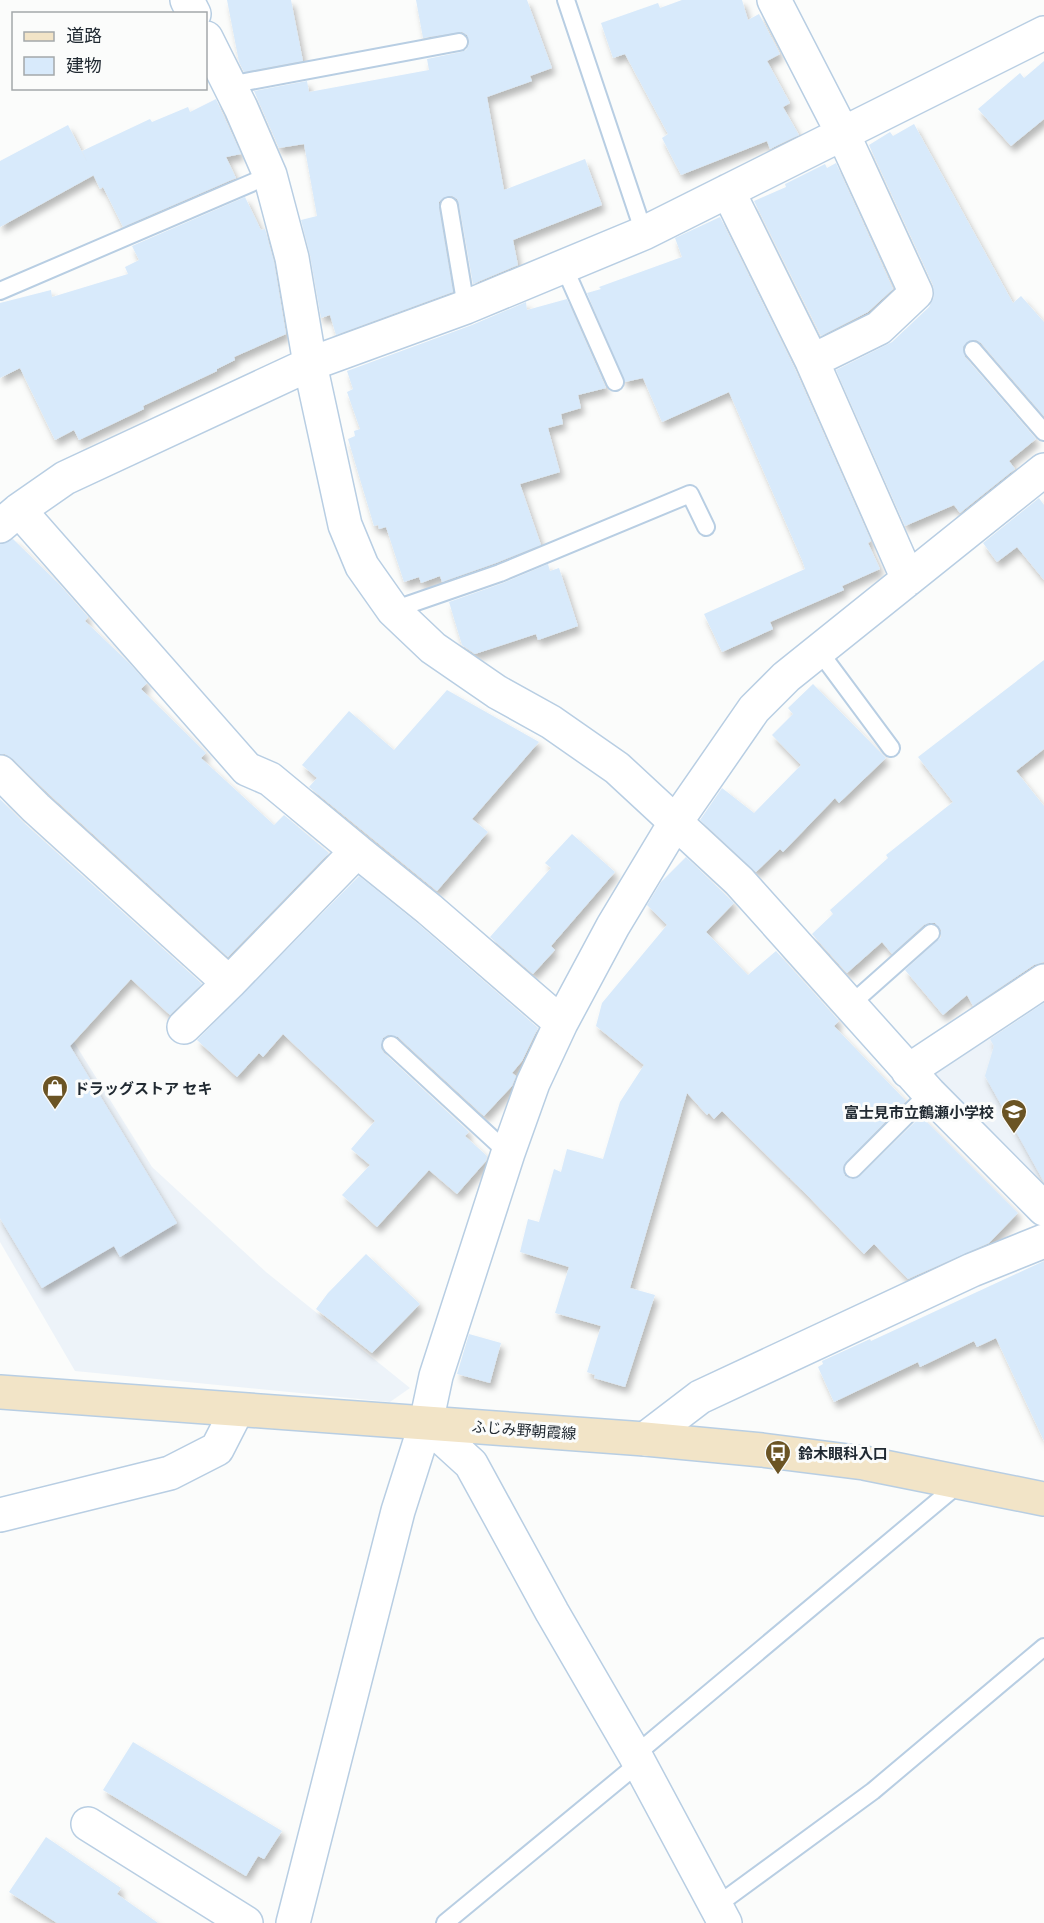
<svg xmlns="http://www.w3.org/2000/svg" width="1044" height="1923" viewBox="0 0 1044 1923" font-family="'IBM Plex Serif','Noto Sans JP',serif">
<defs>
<filter id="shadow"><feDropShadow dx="3.5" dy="6" stdDeviation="3" flood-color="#0004"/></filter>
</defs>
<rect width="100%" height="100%" fill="#fbfcfb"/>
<path fill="#edf3f9" d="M29,970L152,1167L266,1272L410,1388L390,1402L75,1371L0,1242V989Z
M1044,994V1193L923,1077Z"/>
<path fill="#d8eafb" filter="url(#shadow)" d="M227,0H291L303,61L244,72L239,62Z
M416,0H527L552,68L530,76L532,81L487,97L504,190L585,159L602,205L513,240L518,265L473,284L459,204L457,199L452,196L443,198L439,202V208L453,292L336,335L330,315L321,318L310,255L301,220L317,216L304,144L279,148L254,91L307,81L309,92L429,70L427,59L461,52L466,50L469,45V40L467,35L462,32L423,38Z
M682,0H742L748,20L759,14L780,54L767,61L790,103L783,107L799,135L770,149L767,141L681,175L662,138L668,134L625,54L613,58L601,23L658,3L660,8Z
M1044,61V119L1011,146L978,109L1020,73L1024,78Z
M216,99L241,154L226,157L236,178L123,227L103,187L100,189L82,151L150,119L152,122L188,107L190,112Z
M914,124L1013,303L1021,296L1044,322V416L981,343L976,340L967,342L963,347L965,357L1036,439L1009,461L1015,469L960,513L954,505L905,526L836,370L892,342L929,307L934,297L933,285L869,145L890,132L893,136Z
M68,125L94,175L0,227V161Z
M836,163L893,289L868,312L821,336L754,201L786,187L785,184L825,164L827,168Z
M245,197L261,230L265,229L274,262L286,334L234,357L235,360L217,369V371L143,406L144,409L79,440L74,430L55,440L20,368L0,378V303L51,290L52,297L128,274L125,267L139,260L132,246Z
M720,217L795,369L871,541L868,543L880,569L842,586L844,590L770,622L773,629L722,652L704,614L805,569L802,560L729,392L662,422L643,378L625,382L587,293L601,289L599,287L682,257L675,238Z
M567,299L606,388L578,395L581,408L561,414L563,424L548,428L560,472L520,484L541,545L496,563L442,582L440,576L421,583L419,577L404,582L386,527L379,529L378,525L374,526L348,439L355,436L354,431L360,429L347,392L353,389L347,371L472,325L526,302L527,310Z
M1039,498L1044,505V580L1017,547L997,562L983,543Z
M13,539L59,584L88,617L85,621L129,663L147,683L141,689L206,753L201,758L274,825L284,815L329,853L228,957L49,794L13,759L5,754H0V544Z
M548,564L550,571L559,568L578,626L538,640L536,634L475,654L462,645L449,602L503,583Z
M1044,660V749L1016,771L1044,806V962L1034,965L973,1006L967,995L943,1015L905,970L941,937V930L935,923H929L924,925L892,954L882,942L847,973L812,934L833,914L830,910L888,858L886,855L953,802L918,757Z
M813,684L886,758L839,803L835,798L783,852L780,849L756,872L700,820L722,788L754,813L801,765L772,735L793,714L788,708Z
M447,690L539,742L472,819L488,832L437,891L309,787L317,778L302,765L349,711L394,750Z
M0,799L23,822L202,984L170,1015L131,979L70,1046L177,1223L120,1257L114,1246L42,1288L0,1218Z
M572,834L615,872L551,946L555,950L533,974L490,937L551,868L545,863Z
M686,857L734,903L706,932L748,975L776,951L839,1021L834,1026L906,1101L846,1162L843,1167L845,1176L851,1179L860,1176L921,1116L1018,1213L989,1243L908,1279L874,1244L864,1254L809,1197L722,1111L714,1119L709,1113L707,1115L687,1093L630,1288L655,1295L625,1387L594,1378L595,1375L587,1372L601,1326L555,1313L569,1267L520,1252L528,1219L539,1222L554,1169L561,1172L567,1149L603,1159L620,1102L644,1065L596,1026L602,1003L667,925L647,905L661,882Z
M359,876L417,923L538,1028L522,1061L512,1073L516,1076L512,1086L484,1116L398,1037L388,1035L383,1038L381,1048L384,1053L469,1132L465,1136L487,1156L486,1161L457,1194L429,1170L377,1227L342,1195L370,1165L351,1149L375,1121L283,1034L263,1057L259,1053L237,1077L197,1040Z
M1044,1003V1182L985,1076L994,1046L990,1039Z
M366,1254L420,1304L372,1353L316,1309L328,1293Z
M1044,1261V1441L996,1338L977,1347L974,1341L920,1367L918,1362L834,1402L818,1367L823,1364L822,1361L870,1339L871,1341Z
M469,1334L501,1343L490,1383L457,1374Z
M133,1742L282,1831L264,1859L258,1856L246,1876L103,1790Z
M46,1837L121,1888L117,1894L158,1923H57L9,1892Z"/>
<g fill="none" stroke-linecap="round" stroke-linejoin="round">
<defs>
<path id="lane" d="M566,0L644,233
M229,85L459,42
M449,206L466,307
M564,267L615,382
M0,291L270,175
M973,350L1044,432
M393,610L500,573L690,494L706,527
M819,651L891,748
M850,1005L931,933
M391,1045L508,1153
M853,1169L929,1093
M635,1755L961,1482
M716,1906L873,1791L1044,1647
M445,1923L639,1763"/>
<path id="street" d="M187,0L194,14
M774,0L843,134L916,293L879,328L812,361
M206,38L241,108L270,175L292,258L310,364L345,525L362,566L393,610L433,648L497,692L551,722L617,768L739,881L929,1093L1044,1209
M728,191L812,361L908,579
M19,510L247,769L270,779L357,851
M0,526L19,510L65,478L310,364L466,307L644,233L1044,33
M0,772L36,808L229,983L357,851L429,909L561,1023
M184,1027L229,983
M908,1071L1044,981
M426,1423L471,1464L552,1612L635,1755L725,1923
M645,1439L700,1397L972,1270L1044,1241
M0,1515L170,1473L217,1449L237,1410
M88,1824L246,1923
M293,1923L398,1511L426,1423L436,1376L508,1153L533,1083L561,1023L613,926L675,823L754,709L786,677L1044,470"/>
<path id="secondary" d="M0,1392L645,1439L762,1450L864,1463L1044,1499"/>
</defs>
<use href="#lane" stroke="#b8cee3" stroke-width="20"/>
<use href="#street" stroke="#b8cee3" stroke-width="36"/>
<use href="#secondary" stroke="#b8cee3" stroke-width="36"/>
<use href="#lane" stroke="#fff" stroke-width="16"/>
<use href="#street" stroke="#fff" stroke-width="33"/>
<use href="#secondary" stroke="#f2e4c7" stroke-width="33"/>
</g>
<defs>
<symbol id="shop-pin" viewBox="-11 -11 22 30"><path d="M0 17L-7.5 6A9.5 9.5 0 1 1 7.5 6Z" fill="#6b5424" stroke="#fbfcfb"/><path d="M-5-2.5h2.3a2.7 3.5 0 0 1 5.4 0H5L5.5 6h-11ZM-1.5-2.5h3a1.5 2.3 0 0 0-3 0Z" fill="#fff"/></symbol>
<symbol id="school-pin" viewBox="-11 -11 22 30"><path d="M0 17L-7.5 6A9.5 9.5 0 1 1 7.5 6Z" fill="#6b5424" stroke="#fbfcfb"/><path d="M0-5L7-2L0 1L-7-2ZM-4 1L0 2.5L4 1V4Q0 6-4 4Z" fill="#fff"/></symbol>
<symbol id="bus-pin" viewBox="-11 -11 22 30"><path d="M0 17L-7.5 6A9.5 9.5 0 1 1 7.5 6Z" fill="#6b5424" stroke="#fbfcfb"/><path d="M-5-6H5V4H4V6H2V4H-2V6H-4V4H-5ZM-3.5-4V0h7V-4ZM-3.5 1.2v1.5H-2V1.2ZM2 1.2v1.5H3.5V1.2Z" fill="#fff"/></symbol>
</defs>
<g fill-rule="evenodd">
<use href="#shop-pin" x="40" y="1073" width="30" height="40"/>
<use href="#school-pin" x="999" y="1097" width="30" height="40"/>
<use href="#bus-pin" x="763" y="1438" width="30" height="40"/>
</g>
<g text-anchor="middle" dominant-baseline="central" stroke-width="6" stroke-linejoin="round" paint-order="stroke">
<g font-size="15" font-weight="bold" fill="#212a32" stroke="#fbfcfb" text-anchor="start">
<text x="74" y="1088">ドラッグストア セキ</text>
<text x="994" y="1112" text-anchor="end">富士見市立鶴瀬小学校</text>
<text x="798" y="1453">鈴木眼科入口</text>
</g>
<g font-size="15" fill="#212a32" stroke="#fbfcfb">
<text transform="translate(524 1430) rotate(4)">ふじみ野朝霞線</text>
</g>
</g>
<rect x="12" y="12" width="195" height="78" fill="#fbfcfb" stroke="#a4a8ab" stroke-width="1.5"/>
<rect x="24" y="32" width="30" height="9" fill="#f2e4c7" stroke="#a4a8ab" stroke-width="1.5"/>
<text x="66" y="42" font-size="18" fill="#212a32">道路</text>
<rect x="24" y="57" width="30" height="18" fill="#d8eafb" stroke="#a4a8ab" stroke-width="1.5"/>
<text x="66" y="72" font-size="18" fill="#212a32">建物</text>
</svg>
